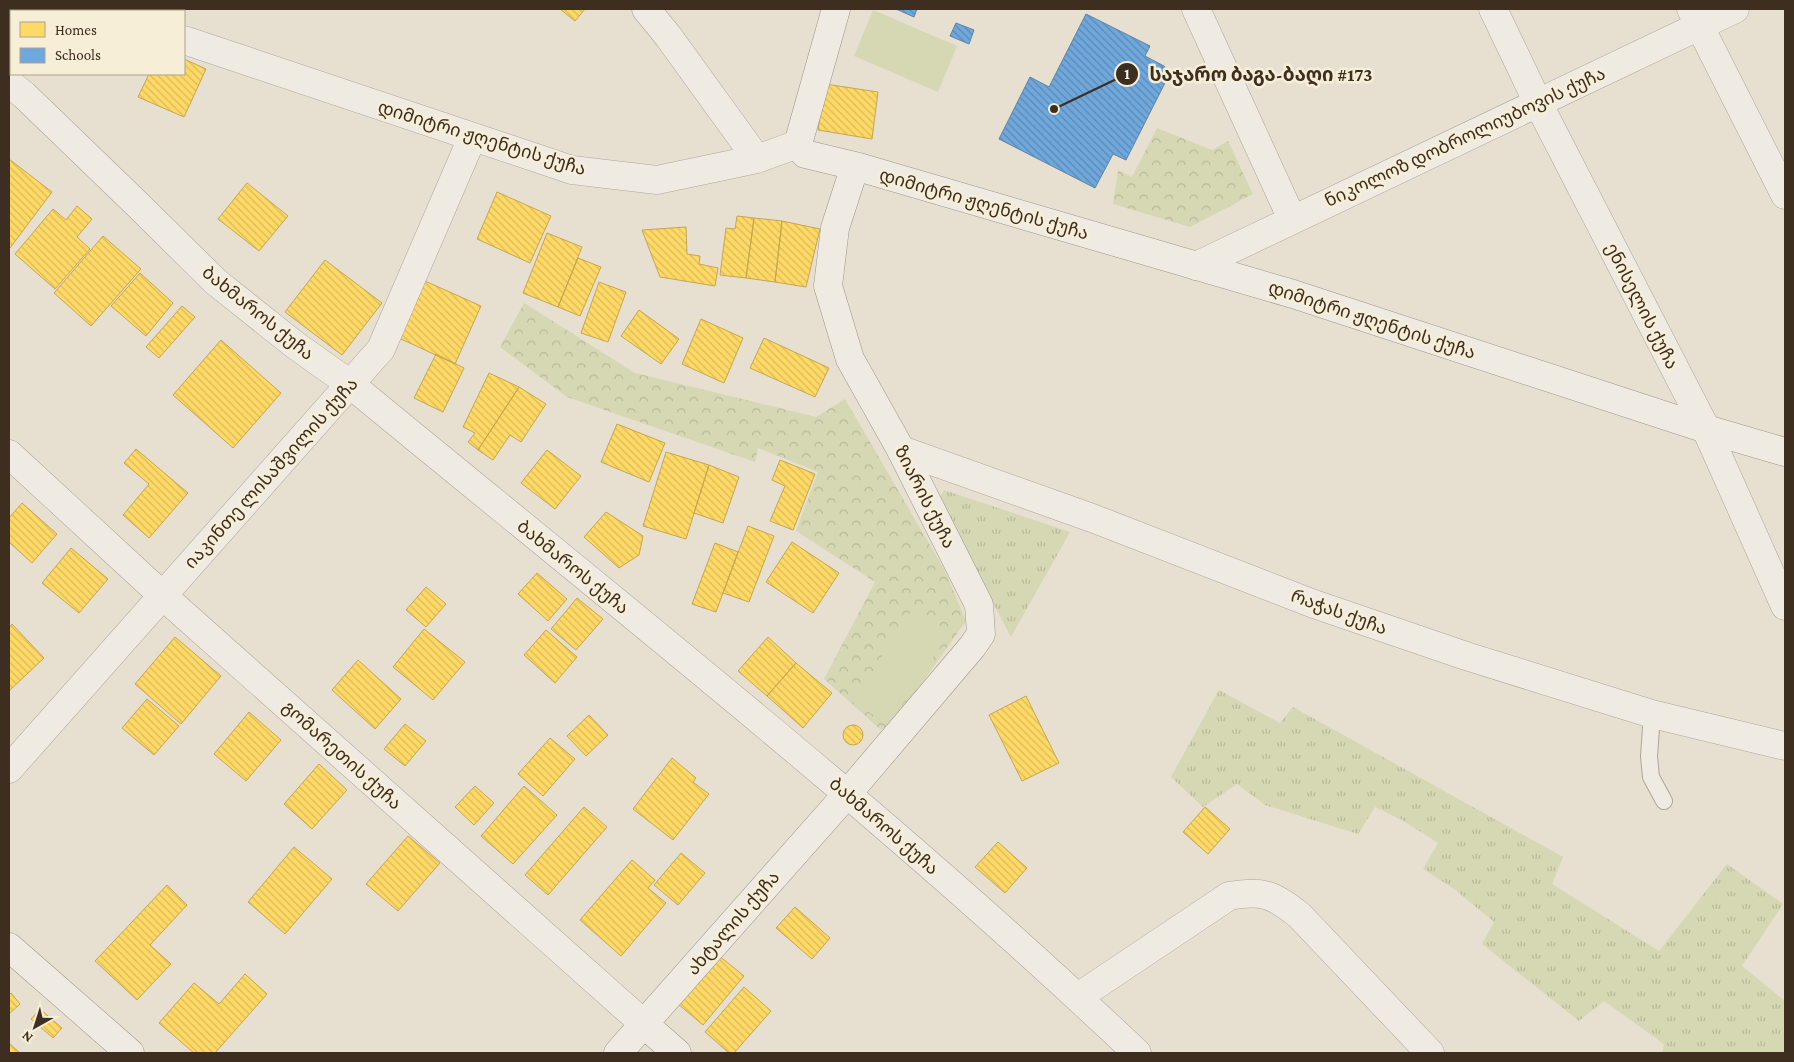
<svg xmlns="http://www.w3.org/2000/svg" width="1794" height="1062" viewBox="0 0 1794 1062" font-family="'Crimson Pro','Noto Sans Georgian',serif">
<defs>
<pattern id="grass-tufts" width="24" height="20" patternUnits="userSpaceOnUse" patternTransform="scale(1.25)"><rect width="24" height="20" fill="#d6d7b3"/><path d="M3 7l-1-3M5 7V3M7 7l1-3M15 17l-1-3M17 17v-4M19 17l1-3" fill="none" stroke="#b9b99a"/></pattern>
<pattern id="forest-crowns" width="20" height="18" patternUnits="userSpaceOnUse" patternTransform="scale(1.25)"><rect width="20" height="18" fill="#d6d7b3"/><path d="M2 6a3 3 0 1 1 6 0M12 15a3 3 0 1 1 6 0" fill="none" stroke="#b9b99a"/></pattern>
<pattern id="homes-back-hatch" width="6" height="6" patternUnits="userSpaceOnUse" patternTransform="scale(1.25)"><rect width="6" height="6" fill="#ffd966"/><path d="M-1 5l2 2M0 0l6 6M5-1l2 2" fill="none" stroke="#dbbb58"/></pattern>
<pattern id="schools-back-hatch" width="6" height="6" patternUnits="userSpaceOnUse" patternTransform="scale(1.25)"><rect width="6" height="6" fill="#6fa8dc"/><path d="M-1 5l2 2M0 0l6 6M5-1l2 2" fill="none" stroke="#5c89b2"/></pattern>
</defs>
<rect width="100%" height="100%" fill="#e7e0d1"/>
<path fill="url(#grass-tufts)" d="M944,490L1070,532L1011,637L938,500Z
M1219,690L1280,723L1293,707L1563,857L1552,884L1659,951L1727,864L1783,904L1742,966L1785,1001V1053H1662L1664,1044L1604,1001L1579,1021L1482,944L1494,922L1454,889L1423,869L1438,843L1402,820L1375,807L1358,834L1265,805L1237,784L1203,807L1171,777Z"/>
<path fill="url(#forest-crowns)" d="M1157,128L1212,150L1228,141L1253,194L1190,227L1113,204L1118,170L1132,177Z
M524,303L635,373L816,417L845,399L945,571L966,621L890,728L880,729L824,679L875,582L796,531L818,472L758,448L755,462L567,397L500,347Z"/>
<path fill="#d6d7b3" d="M873,10L957,46L938,92L854,56Z
M913,608L950,632L889,725L853,702Z"/>
<path fill="url(#homes-back-hatch)" stroke="#c5a651" d="M560,9H585L575,21Z
M184,59L206,69L184,117L138,97L149,74H184Z
M825,84L878,92L872,139L818,130Z
M9,159L52,192L10,248L9,246Z
M247,183L288,216L259,251L218,219Z
M497,192L551,216L530,263L477,239Z
M77,206L92,219L77,237L90,249L55,289L15,254L53,209L66,220Z
M737,216L754,218L746,278L720,275L726,228L735,229Z
M754,218L782,221L775,282L746,278Z
M782,221L820,229L806,287L775,282Z
M686,227L687,254L700,256L699,264L718,268L715,286L660,277L642,230Z
M547,233L582,247L558,307L523,293Z
M103,236L141,269L91,326L54,293Z
M578,258L601,267L580,316L558,307Z
M325,260L382,303L342,355L285,312Z
M140,273L173,303L146,336L111,306Z
M425,281L481,306L455,364L399,338Z
M599,282L626,292L608,342L581,333Z
M182,306L195,317L159,358L146,347Z
M639,310L679,339L661,364L621,336Z
M701,319L743,338L724,383L682,364Z
M764,338L829,368L815,397L750,368Z
M221,340L281,393L233,448L173,395Z
M436,354L464,368L443,412L414,398Z
M489,373L519,387L478,450L468,442L475,433L463,427Z
M519,387L546,404L521,442L510,435L493,460L478,450Z
M617,424L665,443L649,482L601,462Z
M136,449L188,493L149,538L123,515L149,484L124,463Z
M547,450L581,476L555,509L521,483Z
M666,452L709,465L686,539L643,526Z
M780,460L815,474L793,530L770,521L785,486L772,480Z
M709,465L739,477L723,523L694,513Z
M22,503L57,534L32,563L9,542V518Z
M606,512L643,536L639,555L619,568L584,537Z
M748,526L774,536L749,602L723,593Z
M792,542L839,573L813,613L766,582Z
M715,543L738,552L716,612L692,604Z
M71,548L108,579L79,613L42,583Z
M537,573L567,599L548,621L518,594Z
M426,587L446,604L426,627L406,610Z
M577,598L603,619L576,650L551,629Z
M12,624L44,658L9,691V628Z
M424,629L465,662L433,700L393,667Z
M546,630L577,657L555,683L524,655Z
M175,637L221,676L181,724L135,684Z
M768,637L796,663L767,696L738,671Z
M358,660L401,699L375,729L332,690Z
M796,663L832,693L803,728L767,696Z
M1026,696L1059,763L1022,781L989,715Z
M147,699L179,726L154,755L122,728Z
M249,712L281,740L246,781L214,754Z
M589,715L608,735L586,756L567,736Z
M405,724L426,741L405,766L384,749Z
M843 735a10 10 0 1 1 20 0a10 10 0 1 1-20 0Z
M550,738L575,759L543,796L518,774Z
M672,758L696,778L693,782L709,794L673,840L633,809Z
M319,764L347,790L312,829L284,804Z
M475,786L494,803L474,825L455,807Z
M524,786L557,815L513,864L481,836Z
M584,807L607,827L548,895L525,875Z
M1205,807L1230,829L1208,854L1183,832Z
M408,836L440,863L398,911L366,884Z
M998,842L1027,868L1005,893L975,867Z
M294,847L332,879L285,934L248,902Z
M681,853L705,873L678,905L654,885Z
M632,860L655,880L648,888L666,903L621,956L580,920Z
M167,885L187,905L150,945L171,964L137,1000L95,961Z
M795,907L830,938L812,959L776,928Z
M718,955L744,976L703,1025L678,1004Z
M245,974L267,994L215,1053H194L159,1023L194,983L219,1004Z
M744,987L771,1011L734,1053H729L705,1032Z
M11,993L20,1004L9,1014V995Z
M40,1009L62,1028L53,1038L31,1019Z
M9,1043L20,1053H9Z"/>
<path fill="url(#schools-back-hatch)" stroke="#6083a4" d="M896,9H917L914,17Z
M1086,14L1150,46L1145,56L1164,66L1169,75L1126,160L1113,154L1095,188L999,139L1030,77L1049,87Z
M956,23L974,30L969,44L950,36Z"/>
<g fill="none" stroke-linecap="round" stroke-linejoin="round">
<defs>
<path id="lane" d="M1652,714L1649,756L1651,777L1664,801"/>
<path id="street" d="M91,9L98,11
M646,9L668,36L757,159
M1196,9L1292,219
M1493,9L1538,103L1706,429L1785,606
M1691,9L1785,195
M184,40L572,170L657,180L757,159L798,144
M9,83L24,95L138,205L216,282L295,345L350,384C616,603 887,816 1137,1053
M1196,266L1735,9
M901,450L1092,518L1314,604L1466,656L1652,714L1785,746
M9,454L162,595L644,1024
M9,769L381,349L472,138
M1078,997L1229,896C1262,890 1273,894 1299,915L1430,1053"/>
<path id="secondary" d="M836,9L798,144L805,154L855,166L1293,294L1706,429L1785,452
M9,947L130,1053
M644,1024L677,1053
M618,1053L848,793L972,647L981,634L979,605L901,450L850,359L828,286L835,228L855,166"/>
</defs>
<use href="#lane" stroke="#ada599" stroke-width="18"/>
<use href="#street" stroke="#ada599" stroke-width="29"/>
<use href="#secondary" stroke="#9c958a" stroke-width="29"/>
<use href="#lane" stroke="#efebe3" stroke-width="16"/>
<use href="#street" stroke="#efebe3" stroke-width="28"/>
<use href="#secondary" stroke="#efebe3" stroke-width="28"/>
</g>
<g text-anchor="middle" dominant-baseline="central" stroke-width="5" stroke-linejoin="round" paint-order="stroke">
<g font-size="18" fill="#3d2e20" stroke="#f7eed8">
<text transform="translate(1465 137) rotate(-25)">ნიკოლოზ დობროლიუბოვის ქუჩა</text>
<text transform="translate(482 138) rotate(17)">დიმიტრი ჟღენტის ქუჩა</text>
<text transform="translate(984 204) rotate(16)">დიმიტრი ჟღენტის ქუჩა</text>
<text transform="translate(1642 306) rotate(63)">ენისელის ქუჩა</text>
<text transform="translate(258 313) rotate(39)">ბახმაროს ქუჩა</text>
<text transform="translate(1372 320) rotate(18)">დიმიტრი ჟღენტის ქუჩა</text>
<text transform="translate(271 473) rotate(-48)">იაკინთე ლისაშვილის ქუჩა</text>
<text transform="translate(925 497) rotate(63)">ზიარის ქუჩა</text>
<text transform="translate(573 567) rotate(39)">ბახმაროს ქუჩა</text>
<text transform="translate(1339 612) rotate(20)">რაჭას ქუჩა</text>
<text transform="translate(342 755) rotate(42)">გომარეთის ქუჩა</text>
<text transform="translate(884 826) rotate(41)">ბახმაროს ქუჩა</text>
<text transform="translate(733 923) rotate(-49)">ახტალის ქუჩა</text>
</g>
</g>
<path fill="none" stroke="#3d2e20" stroke-width="2" d="M1054 109L1127 74"/>
<g fill="#3d2e20" stroke="#f7eed8" stroke-width="2">
<circle cx="1054" cy="109" r="5"/>
<circle cx="1127" cy="74" r="12"/>
</g>
<g font-size="15" text-anchor="middle" font-weight="bold" fill="#fff">
<text x="1127" y="79">1</text>
</g>
<g font-size="19" text-anchor="middle" font-weight="bold" fill="#3d2e20" stroke="#f7eed8" stroke-width="5" stroke-linejoin="round" paint-order="stroke">
<text x="1261" y="81">საჯარო ბაგა-ბაღი #173</text>
</g>
<rect width="1794" height="1062" fill="none" stroke="#3d2e20" stroke-width="20"/>
<rect x="10" y="10" width="175" height="65" fill="#f7eed8" stroke="#ada18e"/>
<rect x="20" y="22" width="25" height="15" fill="#ffd966" stroke="#ada18e"/>
<text x="55" y="35" font-size="15" fill="#3d2e20">Homes</text>
<rect x="20" y="48" width="25" height="15" fill="#6fa8dc" stroke="#ada18e"/>
<text x="55" y="60" font-size="15" fill="#3d2e20">Schools</text>
<g transform="translate(35 1027) rotate(219)" stroke="#f7eed8" stroke-width="4" paint-order="stroke">
<path d="M0-4L9 19L0 12L-9 19Z" fill="#3d2e20"/>
<text y="-8" font-size="14" font-weight="bold" text-anchor="middle" fill="#3d2e20">N</text>
</g>
</svg>
